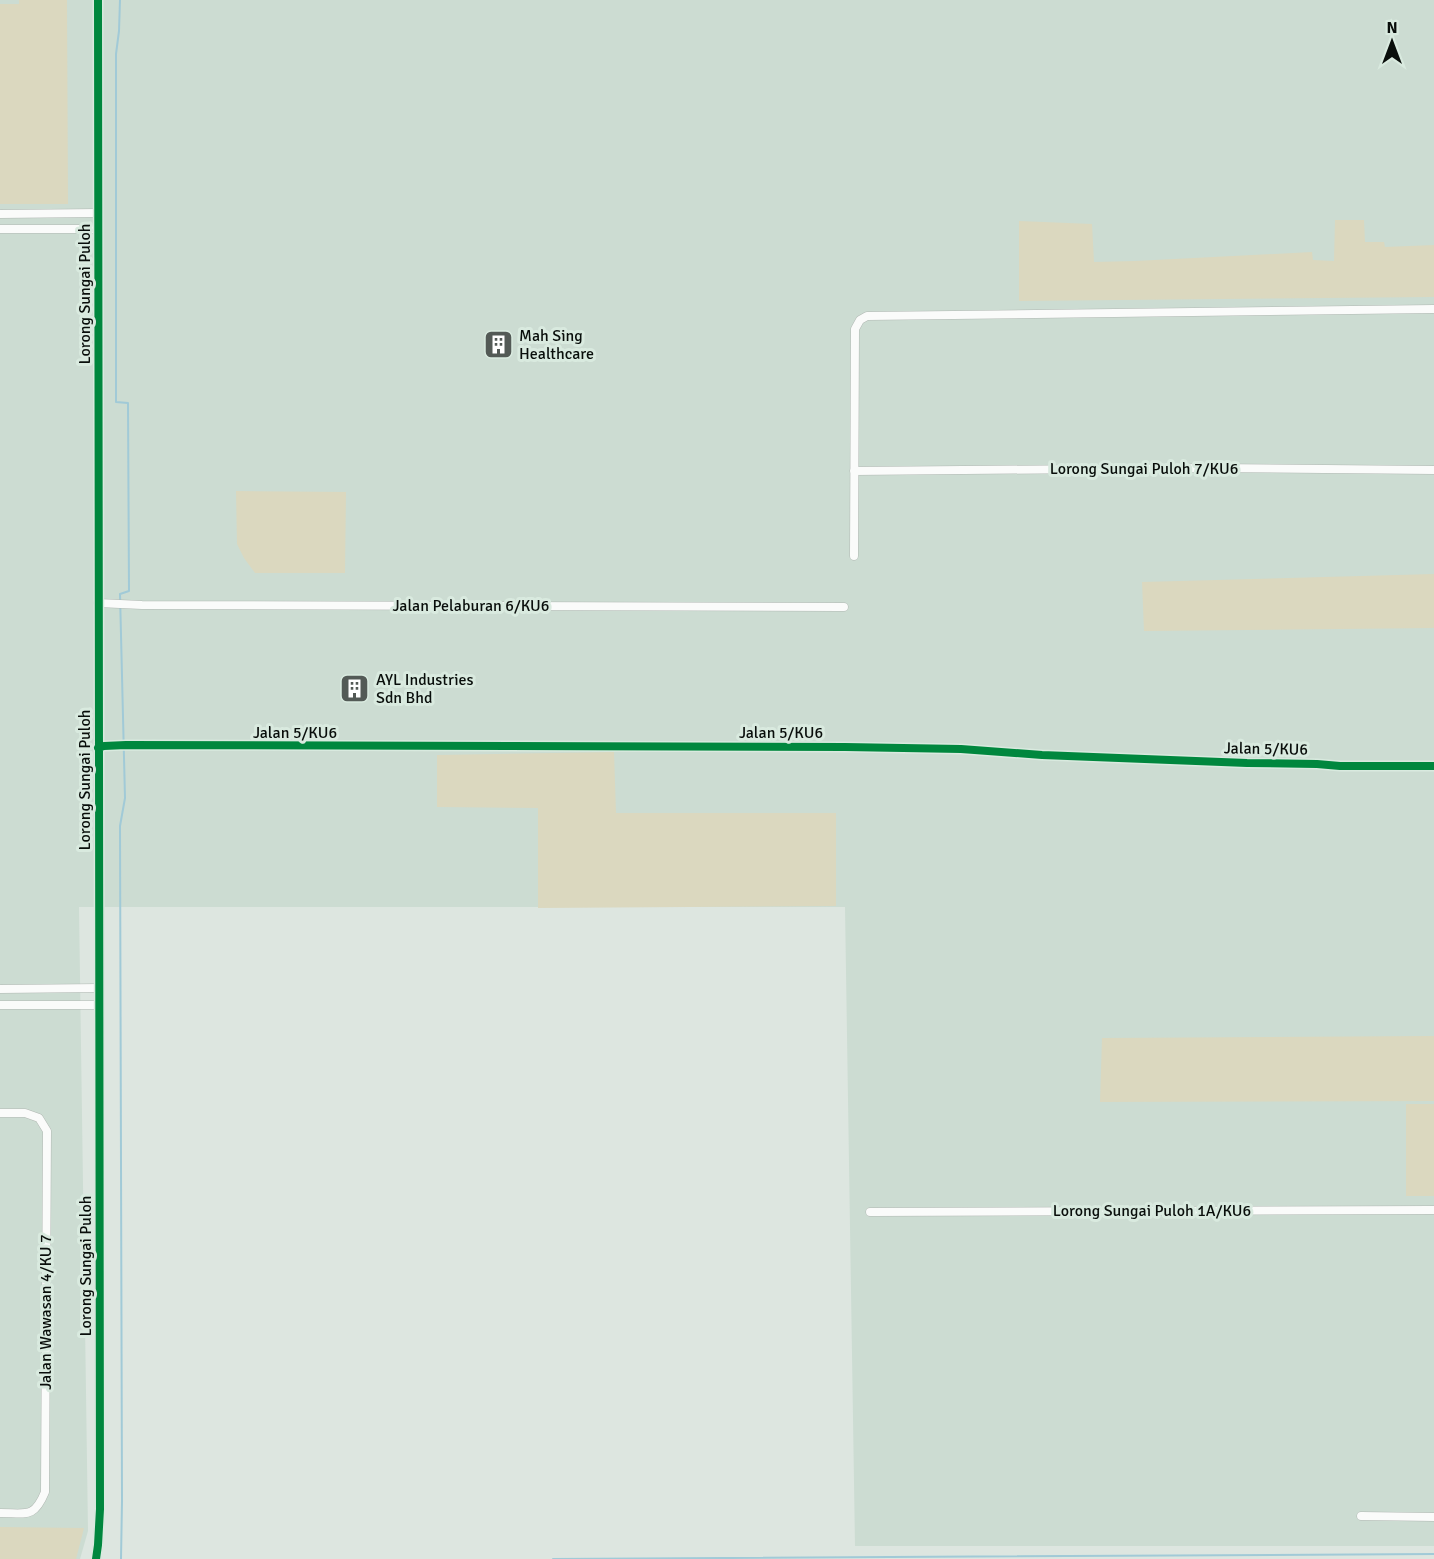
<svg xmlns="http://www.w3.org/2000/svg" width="1434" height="1559" viewBox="0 0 1434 1559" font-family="Signika,sans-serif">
<rect width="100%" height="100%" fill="#dde6e0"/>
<path fill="#ccdcd2" d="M0,0H1434V1546H855L845,907H79L88,1531L80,1559H0Z"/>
<path fill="#dbd8bf" d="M19,0H67L68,204H0V4H19Z
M1335,220H1364L1365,242H1384L1385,247L1434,245V297L1019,301V221L1092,224L1094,262L1135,261L1312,252L1313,260L1334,261Z
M236,491L346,492L345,573H255L244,558L237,544Z
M1434,574V628L1144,631L1142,582Z
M614,752L616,813H836V906L538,908V808L437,807V755Z
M1434,1036V1101L1100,1102L1102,1038Z
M1406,1104H1434V1196H1406Z
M0,1527L84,1528L76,1559H0Z"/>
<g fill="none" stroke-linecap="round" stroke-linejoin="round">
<path stroke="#a1cad7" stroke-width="2" d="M120,0L119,31L116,54V402L128,403L129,591L120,594L125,798L120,826L122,1501L121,1559
M553,1559L1434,1554"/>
<defs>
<path id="minor" d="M0,214L98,213
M0,229H98
M854,471L1211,468L1434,470
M854,556L855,329L860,320L867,316L1434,309
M98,603L142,605L844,607
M98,748L104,746L126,745L845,747L961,749L1042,755L1247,763L1317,764L1340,766H1434
M0,989L99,988
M0,1005H99
M0,1113H25L39,1118L47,1131L45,1492C34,1519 26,1513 0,1513
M870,1212L1434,1210
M1361,1516L1434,1517"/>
<path id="tertiary" d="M96,1559L98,1545L100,1509L98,0"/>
</defs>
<use href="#minor" stroke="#b1b8b3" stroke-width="9"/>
<use href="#tertiary" stroke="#b1b8b3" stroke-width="10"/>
<use href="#minor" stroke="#fafbfa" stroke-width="8"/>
<use href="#tertiary" stroke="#fafbfa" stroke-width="9"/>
<defs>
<path id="cycleway" d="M98,748L104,746L126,745L845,747L961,749L1042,755L1247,763L1317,764L1340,766H1434
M96,1559L98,1545L100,1509L98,0"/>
</defs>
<use href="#cycleway" stroke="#d9eadf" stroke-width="11"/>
<use href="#cycleway" stroke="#00873e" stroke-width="8"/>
</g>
<defs>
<symbol id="building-square" viewBox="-11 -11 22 22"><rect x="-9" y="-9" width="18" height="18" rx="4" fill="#535a56" stroke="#d9eadf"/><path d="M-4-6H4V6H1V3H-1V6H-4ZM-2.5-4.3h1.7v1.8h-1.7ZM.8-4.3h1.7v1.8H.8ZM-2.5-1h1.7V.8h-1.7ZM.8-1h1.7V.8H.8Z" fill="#fff"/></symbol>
</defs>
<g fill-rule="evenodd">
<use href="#building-square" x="482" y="328" width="33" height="33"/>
<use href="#building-square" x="338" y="672" width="33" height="33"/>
</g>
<g text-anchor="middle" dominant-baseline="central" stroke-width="6" stroke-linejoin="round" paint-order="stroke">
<g font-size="16" fill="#090e0b" stroke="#d9eadf">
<text transform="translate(85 294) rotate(-90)">Lorong Sungai Puloh</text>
<text x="1144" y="469">Lorong Sungai Puloh 7/KU6</text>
<text x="471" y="606">Jalan Pelaburan 6/KU6</text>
<text x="295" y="733">Jalan 5/KU6</text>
<text x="781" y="733">Jalan 5/KU6</text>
<text transform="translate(1266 749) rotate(1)">Jalan 5/KU6</text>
<text transform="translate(85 780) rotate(-90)">Lorong Sungai Puloh</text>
<text x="1152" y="1211">Lorong Sungai Puloh 1A/KU6</text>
<text transform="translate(86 1266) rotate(-90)">Lorong Sungai Puloh</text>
<text transform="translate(46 1312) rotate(-90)">Jalan Wawasan 4/KU 7</text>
</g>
<g font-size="16" fill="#090e0b" stroke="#d9eadf" text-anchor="start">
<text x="519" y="336">Mah Sing<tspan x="519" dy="18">Healthcare</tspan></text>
<text x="376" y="680">AYL Industries<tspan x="376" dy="18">Sdn Bhd</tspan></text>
</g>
</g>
<g transform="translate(1392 42)" stroke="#d9eadf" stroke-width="4.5" paint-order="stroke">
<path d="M0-4.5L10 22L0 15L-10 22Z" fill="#090e0b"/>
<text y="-9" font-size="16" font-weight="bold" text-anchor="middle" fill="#090e0b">N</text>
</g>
</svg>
